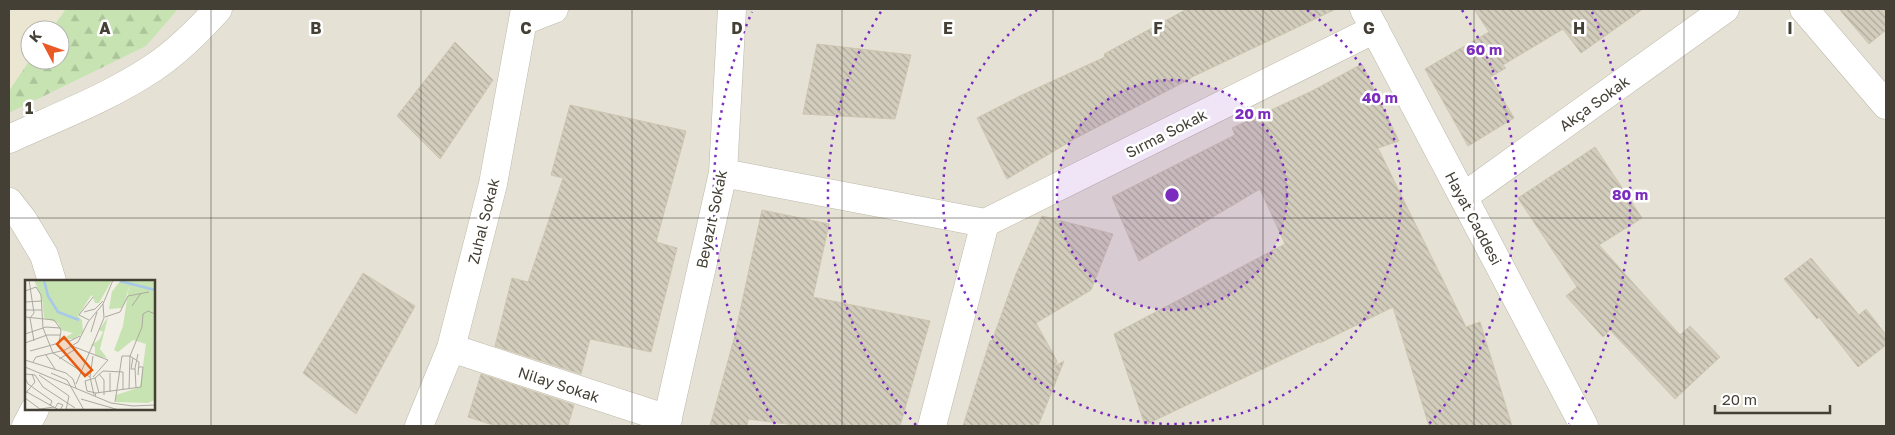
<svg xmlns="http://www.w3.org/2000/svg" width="1895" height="435" viewBox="0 0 1895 435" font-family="'Golos Text',sans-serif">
<defs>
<pattern id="forest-firs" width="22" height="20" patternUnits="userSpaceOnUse" patternTransform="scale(1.25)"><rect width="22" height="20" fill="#c7e3b2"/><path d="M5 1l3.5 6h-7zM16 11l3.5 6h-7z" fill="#acc49a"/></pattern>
<pattern id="building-back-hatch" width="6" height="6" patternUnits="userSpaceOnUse" patternTransform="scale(1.25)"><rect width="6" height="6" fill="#d3cdbd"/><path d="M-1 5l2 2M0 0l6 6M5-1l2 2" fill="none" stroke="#ada89a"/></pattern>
</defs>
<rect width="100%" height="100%" fill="#f2f0e6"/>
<path fill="#e5e2d5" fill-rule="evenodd" d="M9,9H1886V426H9ZM30,30H60V60H30ZM26,281H154V409H26Z"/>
<path fill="#eae6d1" d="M9,9H66L51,30H30V60L9,91Z"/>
<path fill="url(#forest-firs)" d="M66,9H178L146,46L9,113V91L30,60H60V30H51Z"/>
<path fill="url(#building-back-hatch)" stroke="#cdc5b0" d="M1187,9H1336L1190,78V79L1076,138L1007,179L977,118L1022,95L1105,57L1104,54Z
M1474,9H1643L1581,53L1563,29L1503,65L1506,68L1490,77L1514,118L1468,146L1425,69L1489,32Z
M1839,9H1886V30L1869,44Z
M455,42L493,80L440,159L397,116Z
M817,44L911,55L895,119L803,114Z
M1362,64L1399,141L1378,148L1466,327L1480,322L1512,426H1429L1393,307L1320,343L1319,342L1145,425L1114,334L1285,244L1260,189L1139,261L1112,197L1235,135L1232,128L1312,91Z
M570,105L686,131L656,242L677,248L651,352L590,339L581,374L495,346L512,278L528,282L563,178L551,175Z
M1595,147L1642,218L1599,245L1680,335L1690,326L1720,357L1675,399L1610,330L1603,337L1566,296L1577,287L1518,198Z
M762,210L829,224L813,297L930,321L900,426H802L748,419L747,426H710L734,339Z
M1042,216L1113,234L1091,290L1036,323L1057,361L1055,366L1064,361L1038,426H963L990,341H992L1016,274Z
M1811,258L1859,315L1866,309L1886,335V345L1858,367L1819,317L1817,319L1784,279Z
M363,273L415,306L356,414L303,373Z
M481,374L574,405L568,426H496L468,417Z"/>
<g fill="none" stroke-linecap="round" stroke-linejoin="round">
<defs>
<path id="street" d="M1364,9L1584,426
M1804,9L1886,105
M523,21L554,9
M9,139C57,117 108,98 153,68C177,52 199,30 218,9
M723,173L985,223L1375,29
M1463,197L1725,9
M9,202L23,220L44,255L52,281
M451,348L668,419
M26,426L35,409
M419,426L451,348L493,184L525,9
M666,426L723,173L732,9
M932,426L985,223"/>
</defs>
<use href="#street" stroke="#bdb8aa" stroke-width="29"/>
<use href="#street" stroke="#fff" stroke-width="28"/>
</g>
<path fill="none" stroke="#444036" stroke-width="1" stroke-opacity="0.55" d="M211,9V426M421,9V426M632,9V426M842,9V426M1053,9V426M1263,9V426M1474,9V426M1684,9V426M9,218H1886"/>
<circle cx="1172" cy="195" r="115" fill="#7b2cbf" fill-opacity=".12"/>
<g fill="none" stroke="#7b2cbf" stroke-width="2.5" stroke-dasharray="2.5 5">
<circle cx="1172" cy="195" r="115"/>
<path d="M1307 10A229 229 0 1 1 1037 10"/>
<path d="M916 425A344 344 0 0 1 882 10M1462 10A344 344 0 0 1 1428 425"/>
<path d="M775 424A458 458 0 0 1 752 12M1592 12A458 458 0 0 1 1569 424"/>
</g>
<g text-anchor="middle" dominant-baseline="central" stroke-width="5" stroke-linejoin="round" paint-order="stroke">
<g font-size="15" fill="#444036" stroke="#fff">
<text transform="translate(1594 103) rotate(-36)">Akça Sokak</text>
<text transform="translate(1166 133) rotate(-27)">Sırma Sokak</text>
<text transform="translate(1474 218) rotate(62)">Hayat Caddesi</text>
<text transform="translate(711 219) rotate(-78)">Beyazıt Sokak</text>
<text transform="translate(483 221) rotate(-76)">Zuhal Sokak</text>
<text transform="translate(559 384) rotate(18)">Nilay Sokak</text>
</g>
</g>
<g transform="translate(25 280)">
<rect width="130" height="130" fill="#f2f0e6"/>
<path d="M83,37L75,69L82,78L70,76V67L66,65L74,60L78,52L74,50Z" fill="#c7e3b2"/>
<path d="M9,0H87L74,23H70L67,15L65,17L53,36L57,40L58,53L48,59H37L48,53L36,50L33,43L19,38L17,19ZM96,0H130V120L123,123L91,122V115L115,107L121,64L108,60L93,72L89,70L98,46L104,6L88,10Z" fill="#c7e3b2"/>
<path d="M98,5L104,6L100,23L97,28L84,29L87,11Z" fill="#c7e3b2"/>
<path fill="none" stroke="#a7c7eb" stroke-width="2.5" d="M19,0L23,16L33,32L54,40M95,1L130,10"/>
<path fill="none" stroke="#acaaa0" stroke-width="1" d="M4,0L9,33L5,38M0,11L11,7L16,15L18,48L28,73L65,97L69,115M0,22L17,21M107,26L116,13M0,30H17M59,32L70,29L78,21M0,37L29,40L35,48M80,37L95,32L103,16L124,12M5,38L9,61M64,40L54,35L68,17M66,52L72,32M0,54L21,47L35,48L36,51L34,63L5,71M36,59L45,61L55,56M0,63L22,55H36M47,66L83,80L68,97M21,75L30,89M108,78L106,89H110M34,79L51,69M0,80L41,93L48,99L51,108M8,82L11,77L40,70L53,62L63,42L78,24L88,0M0,87L86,123L108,126L130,125M26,93L42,100L59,130M0,94L10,95L18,107L50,128M74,94L79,100V115M14,95L44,116L41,130M65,97L68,76M0,98L3,104L27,121L25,126M70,98L74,113M51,104L79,38L78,24M111,108L110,88L113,74M104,109L105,76L114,82L113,95M0,111L34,130M85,112V93M71,113L116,107L118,87H114M0,114L10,102L7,94M70,116L71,113L62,111L60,101L70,98L78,91L98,92V110M0,118L15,129L29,127M56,119L94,130M90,122L97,76H105L117,47L118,34L123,31L130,34M30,128L33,123L38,125L35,130"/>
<path fill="#e8590c" fill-opacity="0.15" stroke="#e8590c" stroke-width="2.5" d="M39,57L67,90L60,96L32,64Z"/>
<rect width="130" height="130" fill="none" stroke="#444036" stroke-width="2.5"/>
</g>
<g font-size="16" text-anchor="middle" font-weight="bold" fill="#444036" stroke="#fff" stroke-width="5" stroke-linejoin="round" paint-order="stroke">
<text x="105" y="34">A</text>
<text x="316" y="34">B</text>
<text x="526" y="34">C</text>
<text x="737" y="34">D</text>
<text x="948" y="34">E</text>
<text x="1158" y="34">F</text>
<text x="1369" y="34">G</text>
<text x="1579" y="34">H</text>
<text x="1790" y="34">I</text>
<text x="29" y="114">1</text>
</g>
<circle cx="1172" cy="195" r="8" fill="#7b2cbf" stroke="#fff" stroke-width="2.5"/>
<g font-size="15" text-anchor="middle" font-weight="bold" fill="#7b2cbf" stroke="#fff" stroke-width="5" stroke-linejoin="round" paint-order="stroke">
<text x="1484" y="55">60 m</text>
<text x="1380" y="103">40 m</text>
<text x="1253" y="119">20 m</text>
<text x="1630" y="200">80 m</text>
</g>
<rect width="1895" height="435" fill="none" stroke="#444036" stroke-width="20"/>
<g transform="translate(45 45) rotate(311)"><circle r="24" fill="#ffffff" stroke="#b4b3af"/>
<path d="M0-4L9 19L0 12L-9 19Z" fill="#ea5a25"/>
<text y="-8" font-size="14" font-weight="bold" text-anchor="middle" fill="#444036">K</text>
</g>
<path d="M1715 405v8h115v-8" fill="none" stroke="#444036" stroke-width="2.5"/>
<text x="1722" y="405" font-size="15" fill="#444036" stroke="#ffffff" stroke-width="4" paint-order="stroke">20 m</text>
</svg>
